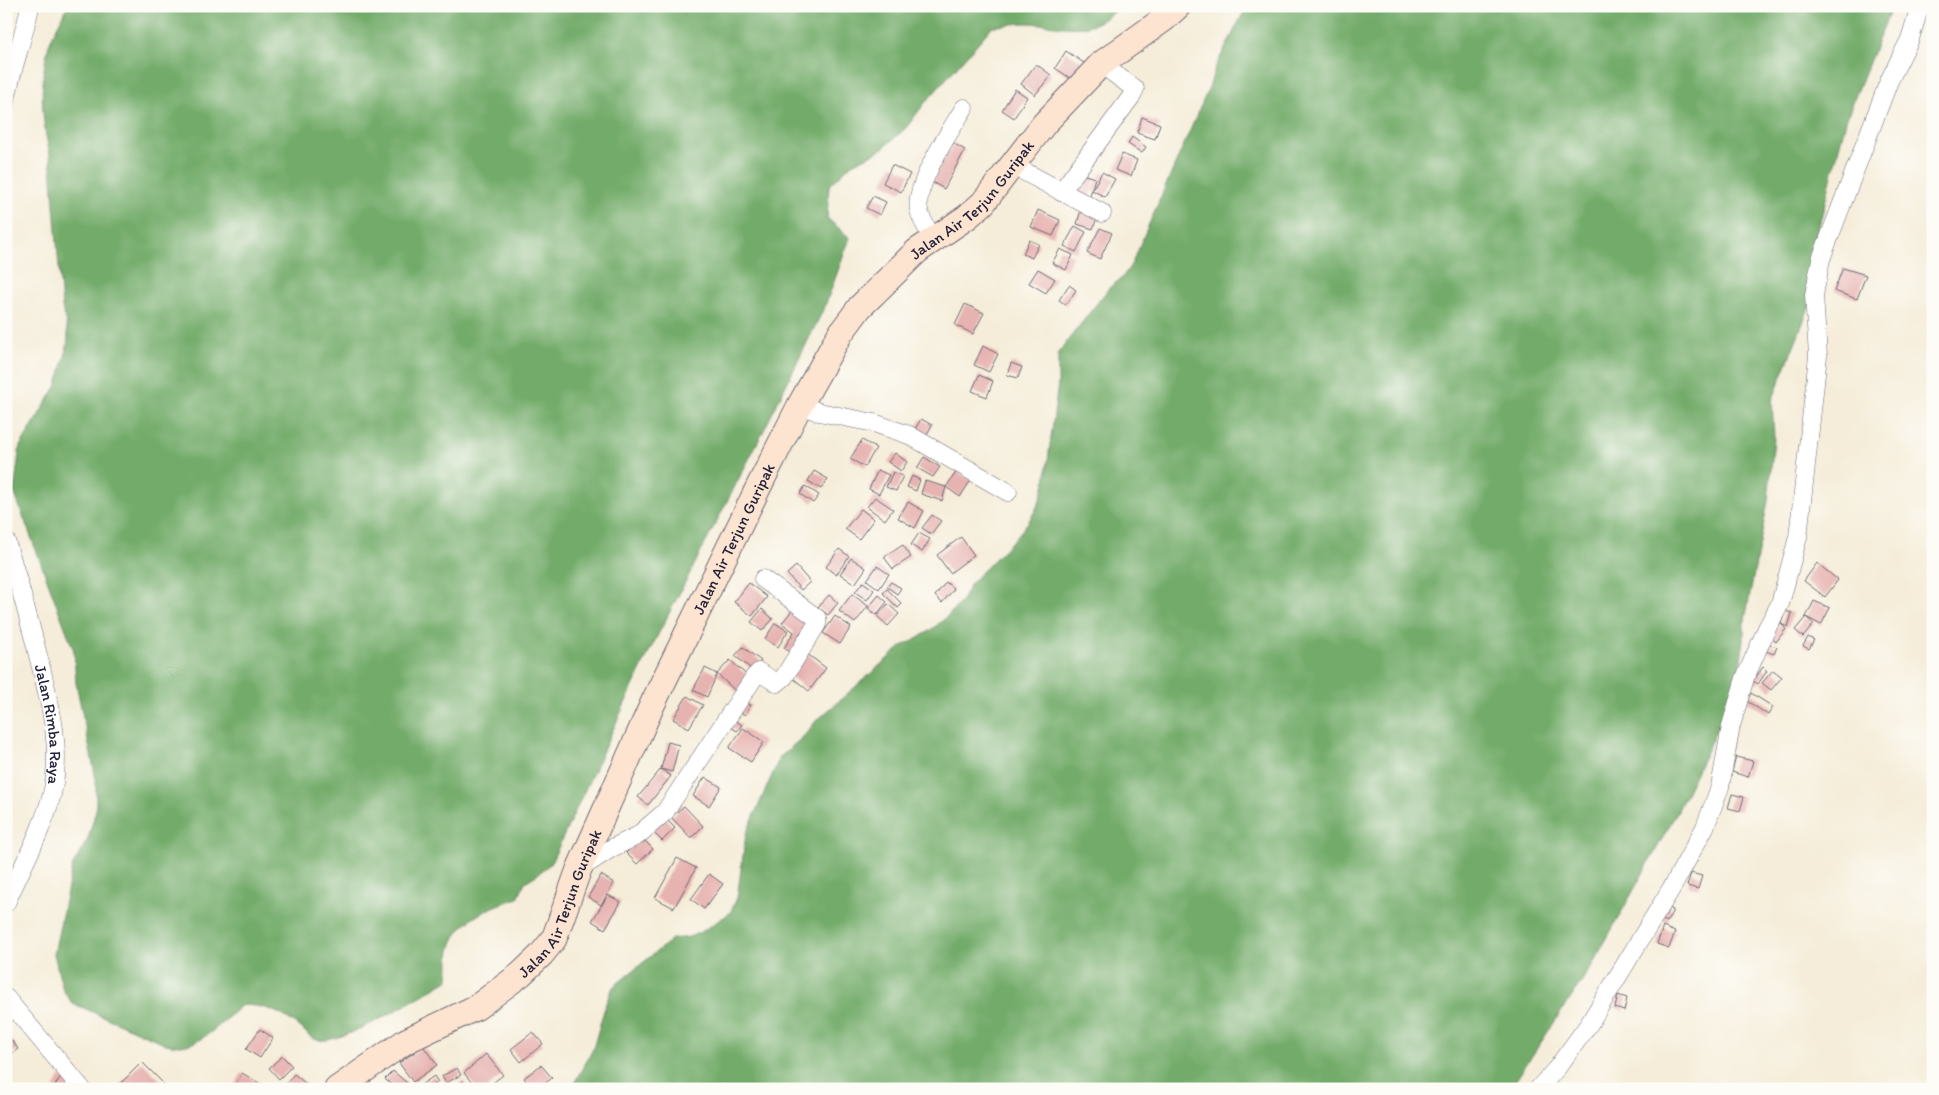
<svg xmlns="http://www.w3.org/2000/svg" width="1939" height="1095" viewBox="0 0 1939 1095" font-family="Itim,sans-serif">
<rect width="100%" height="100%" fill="#fdfcf7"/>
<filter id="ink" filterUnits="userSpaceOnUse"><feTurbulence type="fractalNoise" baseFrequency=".02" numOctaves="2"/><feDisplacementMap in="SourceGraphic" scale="10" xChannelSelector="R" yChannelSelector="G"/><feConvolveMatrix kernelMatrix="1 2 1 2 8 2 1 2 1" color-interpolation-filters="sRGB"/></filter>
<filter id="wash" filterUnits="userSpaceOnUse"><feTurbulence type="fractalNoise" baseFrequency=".0096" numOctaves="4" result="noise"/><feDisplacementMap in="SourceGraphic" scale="20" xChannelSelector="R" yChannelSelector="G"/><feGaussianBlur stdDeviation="1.12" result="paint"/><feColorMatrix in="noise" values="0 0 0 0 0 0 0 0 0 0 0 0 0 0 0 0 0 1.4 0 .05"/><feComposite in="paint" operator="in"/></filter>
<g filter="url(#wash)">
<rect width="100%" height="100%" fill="#f5edd9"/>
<path fill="#73ac6a" stroke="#4a6752" d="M67,6H1120C1086,39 1068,25 1028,23C1016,23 1004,25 992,27L924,104L906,128L881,150L852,164L829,186L827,218L850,238L825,306L763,432L648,654L551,863L538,874L525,882L518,898C493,906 459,919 451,947C448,956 449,969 449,979C427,992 333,1053 312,1038C308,1036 305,1031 301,1028C283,1013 265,1005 242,1005C225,1019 206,1042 182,1046C178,1046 171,1045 166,1044L72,1003L63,990L54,954L72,867L88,839L96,810V779L76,683L74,651L14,492L20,446L57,385L66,353L68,338L66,322L62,307L50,154C41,119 39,80 49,45C53,31 62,20 67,6Z
M1247,6H1892L1847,117L1805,280L1814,295L1772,401L1774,438L1768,501L1744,625V640L1739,673L1730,702L1677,812L1591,967L1510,1089H571L593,1049L606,1003L613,987L672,939L689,937L703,931L730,913L737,898L746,834L780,757L805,735L815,722L902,646C924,637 951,617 964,597C967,592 968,587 971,583C976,577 982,572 987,567C1013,540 1037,521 1045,483L1058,384V353L1109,288L1122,278L1131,265L1210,85L1215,68Z"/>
<g id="blocks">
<path fill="#e7b3b1" d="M1066,51L1087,65L1076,82L1055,68Z
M1036,64L1051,75L1035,95L1021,84Z
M1015,89L1027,97L1014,118L1002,110Z
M1142,117L1160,124L1155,139L1137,133Z
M1132,137L1146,147L1142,153L1128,144Z
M953,143L965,150L944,189L932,182Z
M1122,154L1137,160L1131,176L1115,170Z
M892,165L910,174L901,192L883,183Z
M1102,172L1115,179L1105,197L1092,190Z
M1078,173L1095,178L1089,199L1072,194Z
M873,196L886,202L880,215L866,208Z
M1082,206L1099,212L1093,229L1077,224Z
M1038,210L1060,220L1053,236L1031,227Z
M1075,226L1086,232L1076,252L1064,246Z
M1100,228L1112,233L1100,259L1087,253Z
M1029,240L1039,244L1032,258L1023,254Z
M1060,249L1073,255L1066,270L1052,263Z
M1843,268L1866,275L1857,299L1834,291Z
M1038,269L1055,279L1046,293L1029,283Z
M1069,285L1076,290L1066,305L1059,300Z
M965,304L984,313L973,334L955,325Z
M983,346L998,354L989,372L974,365Z
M1011,363L1022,367L1018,378L1007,375Z
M979,375L993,381L987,397L972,391Z
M921,419L932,425L926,436L915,429Z
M862,440L876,448L865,467L850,459Z
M895,453L907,462L901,471L888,462Z
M924,457L940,467L933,477L917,468Z
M878,470L889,475L879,494L869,489Z
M814,471L828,479L821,489L808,481Z
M957,471L971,480L960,497L946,487Z
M893,472L903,476L896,491L886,487Z
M912,476L920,480L916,491L907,487Z
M925,481L946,487L942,501L921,494Z
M805,486L819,495L813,503L800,494Z
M875,497L893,509L885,520L867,507Z
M908,502L924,511L915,528L898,518Z
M861,509L874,519L859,539L845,529Z
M932,515L941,521L931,534L922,528Z
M919,533L930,539L922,552L911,545Z
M961,537L974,555L950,573L937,555Z
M903,545L911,557L893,569L884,557Z
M839,549L849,556L836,575L826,567Z
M851,558L866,568L855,584L840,574Z
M1817,563L1838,580L1825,597L1804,581Z
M796,566L810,582L801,590L787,574Z
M877,566L889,574L879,589L867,580Z
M863,582L874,590L867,600L855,592Z
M891,582L901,588L897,594L887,587Z
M946,582L954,589L942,603L935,596Z
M749,583L767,597L752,616L734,602Z
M887,589L902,604L898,608L883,593Z
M852,594L868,606L855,623L839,611Z
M829,595L838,603L828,615L818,607Z
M879,595L887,602L876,615L868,608Z
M1814,601L1830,608L1821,625L1806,617Z
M888,604L899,614L888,626L877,616Z
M796,605L812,617L798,636L802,638L792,653L784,648L794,632L782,623Z
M762,609L773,619L762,631L751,622Z
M1785,611L1792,613L1788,627L1781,624L1786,629L1776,642L1770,637L1781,624Z
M835,616L851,627L840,644L823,633Z
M1806,617L1814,624L1803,637L1795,630Z
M775,623L788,631L778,647L765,639Z
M1808,637L1814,640L1809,649L1803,646Z
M1766,643L1777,647L1774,654L1763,650Z
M743,647L761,661L754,671L735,656Z
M806,653L826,668L809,691L789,675Z
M730,660L751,679L738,693L717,674L707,697L693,690L705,668L717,674Z
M1763,667L1767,671L1758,684L1753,681Z
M1773,670L1782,677L1771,690L1762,683Z
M1751,693L1773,707L1768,715L1747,701Z
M687,696L703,705L689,728L673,719Z
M740,700L751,705L745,715L735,710Z
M731,718L742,725L737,731L726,724Z
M743,728L764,742L751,762L729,748Z
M668,742L679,745L672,772L661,769Z
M1736,757L1753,761L1748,777L1732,772Z
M661,769L671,776L648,805L638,797Z
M705,777L721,787L709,806L693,796Z
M1732,794L1744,797L1740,811L1728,808Z
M684,806L703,826L691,838L671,817Z
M663,816L675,828L662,841L650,829Z
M642,838L653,849L637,864L626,853Z
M677,858L696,868L674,908L655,898Z
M1691,873L1702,876L1698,889L1687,886Z
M709,874L723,884L704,909L691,899Z
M601,875L614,883L601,905L588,897Z
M608,895L621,902L605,929L592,921Z
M1664,905L1673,910L1667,922L1658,917Z
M1663,927L1675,932L1669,948L1657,944Z
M1618,995L1627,998L1624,1011L1615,1008Z
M260,1029L273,1038L260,1058L246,1049Z
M533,1032L543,1044L521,1062L511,1049Z
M6,1033L18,1049L6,1058Z
M423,1046L437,1065L413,1082L399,1063Z
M486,1054L503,1075L485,1089H477L464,1073Z
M282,1056L292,1066L279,1079L269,1068Z
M142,1062L169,1089H115Z
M541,1065L552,1078L538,1089H532L524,1078Z
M457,1068L461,1075L446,1083L442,1076Z
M393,1071L407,1083L402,1089H396L385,1079Z
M242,1073L264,1086L262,1089H232Z
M294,1074L310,1087L309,1089H282Z
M61,1076L76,1089H53Z
M434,1076L438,1082L429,1089H419L418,1087Z
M463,1081L468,1089H453Z"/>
</g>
</g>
<g filter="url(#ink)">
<use href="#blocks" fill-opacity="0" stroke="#6c6972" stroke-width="1"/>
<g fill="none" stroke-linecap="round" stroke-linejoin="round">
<defs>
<g id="street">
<path d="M6,101C11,69 24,38 30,6"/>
<path d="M1012,165L1102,213"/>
<path d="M1061,192L1131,97L1135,89L1101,64"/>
<path d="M933,239C928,230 921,220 919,210C913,186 951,130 964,108"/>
<path d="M800,405L819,412L874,423L909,435L1008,492"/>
<path id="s1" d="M6,541C18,578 28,616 38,655C49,701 63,746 52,794C43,829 21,869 6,903"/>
<path d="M579,869L612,848L637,836L665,812L755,676L759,672L777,683L784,677L817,624V618L763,579"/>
<path d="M6,998L82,1089"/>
<path d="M1538,1089L1557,1068L1589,1024L1674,884L1705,827L1720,787L1731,726L1745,678L1767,628L1780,604L1798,537L1818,356L1814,295L1821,259L1889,81L1910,39L1920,6"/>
</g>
<g id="secondary">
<path id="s2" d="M337,1089L406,1041L477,1007L521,974L541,955L554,939L579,869L653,703L759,486L800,405L840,334L860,307L917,251L967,217L983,203L1044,124L1101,64L1164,19L1178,6"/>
</g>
</defs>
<use href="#street" stroke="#6c6972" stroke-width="19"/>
<use href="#secondary" stroke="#6c6972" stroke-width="27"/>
<use href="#street" stroke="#fff" stroke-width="18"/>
<use href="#secondary" stroke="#fde4d1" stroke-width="25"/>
</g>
</g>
<g text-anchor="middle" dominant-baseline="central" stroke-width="4" stroke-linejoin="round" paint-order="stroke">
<g font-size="16" fill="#22223b" stroke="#fdfcf7">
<text stroke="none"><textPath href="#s2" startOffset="1125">Jalan Air Terjun Guripak</textPath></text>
<text stroke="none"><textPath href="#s2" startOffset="705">Jalan Air Terjun Guripak</textPath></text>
<text stroke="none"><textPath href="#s1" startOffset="189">Jalan Rimba Raya</textPath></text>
<text stroke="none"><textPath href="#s2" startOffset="300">Jalan Air Terjun Guripak</textPath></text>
</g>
</g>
<rect width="1939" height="1095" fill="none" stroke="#fdfcf7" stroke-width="25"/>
</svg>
